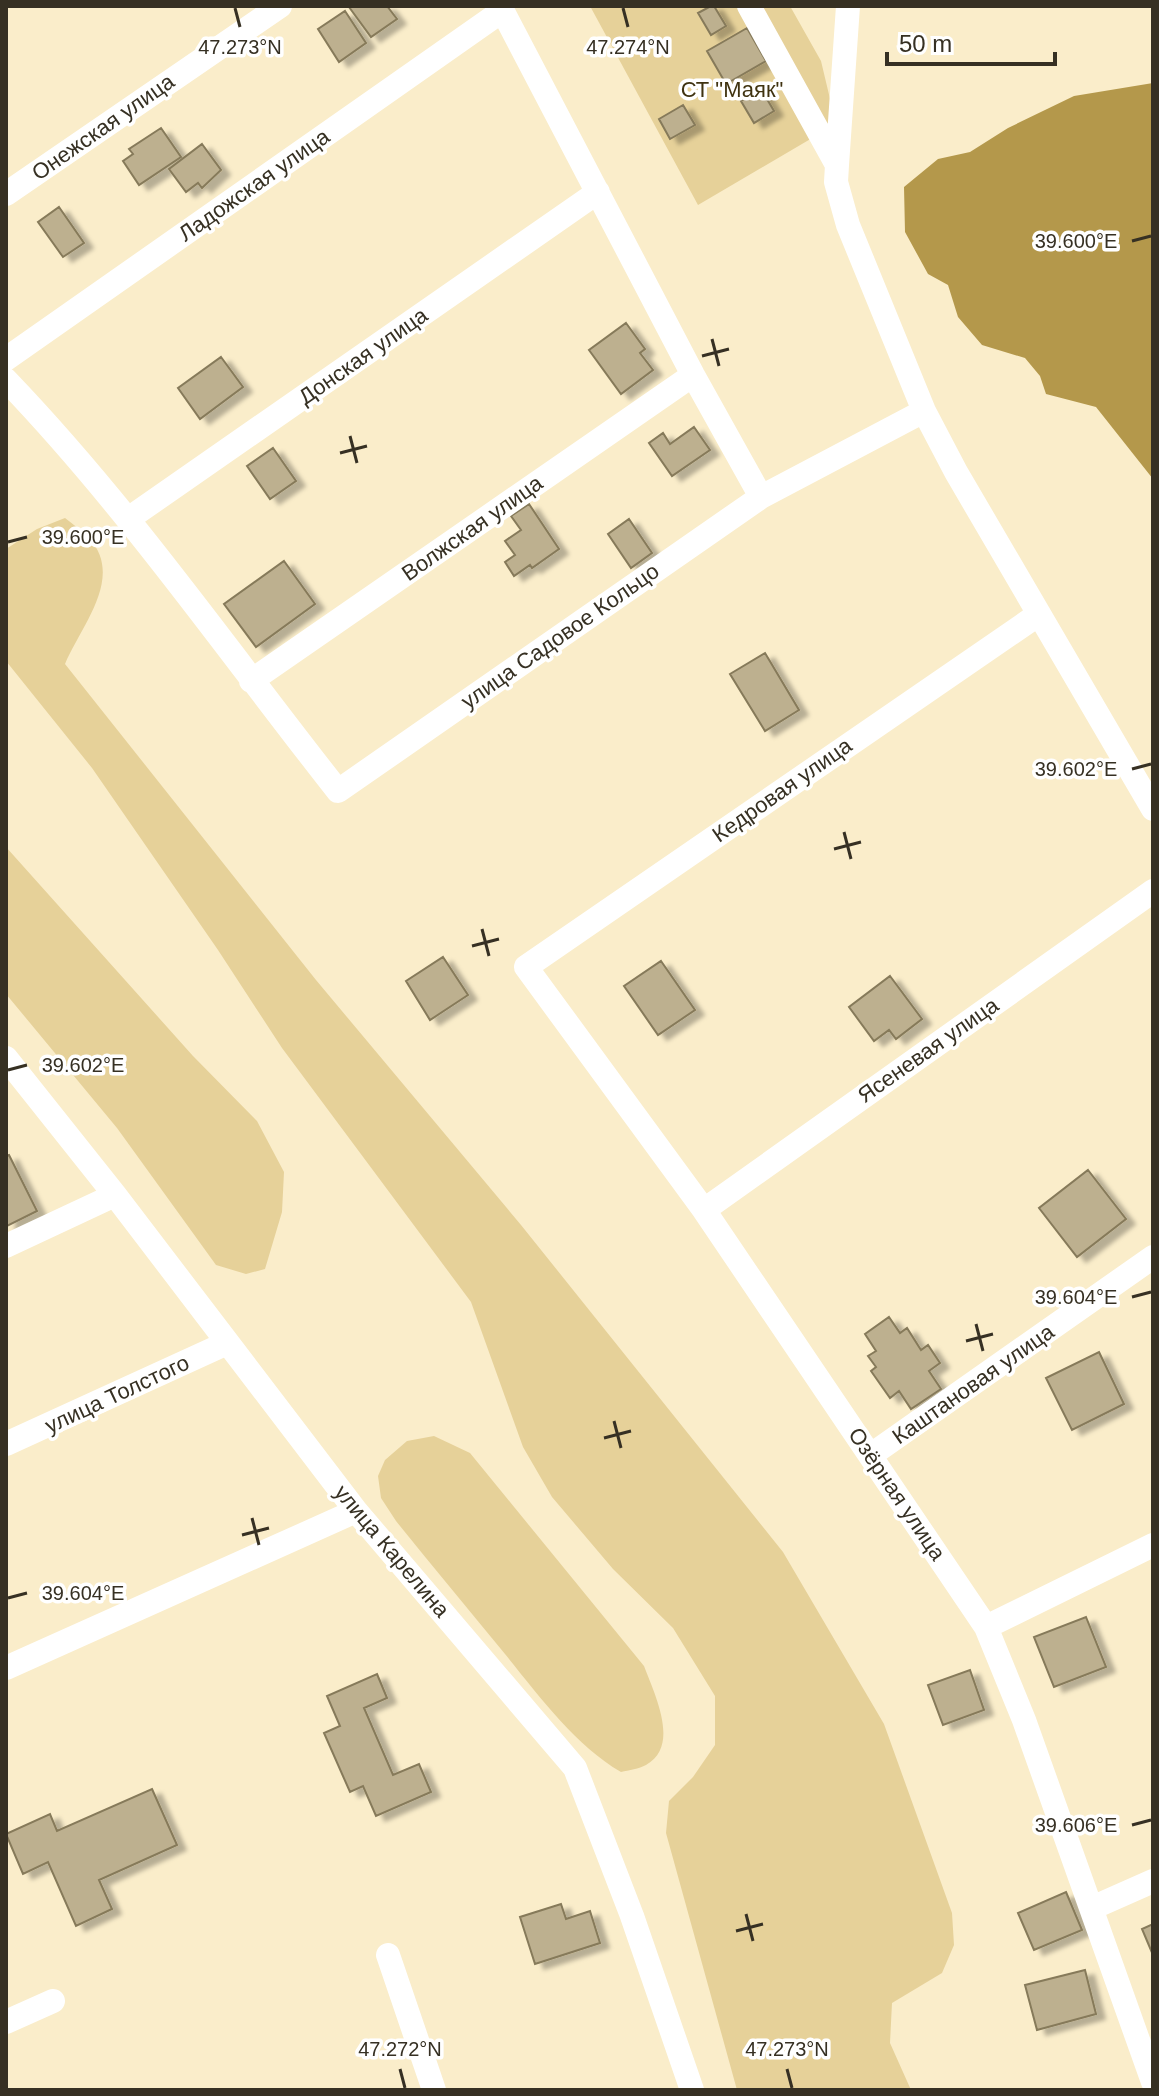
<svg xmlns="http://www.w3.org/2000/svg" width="1159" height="2096" viewBox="0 0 1159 2096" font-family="Arial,sans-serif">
<defs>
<filter id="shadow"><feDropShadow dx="9" dy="5" stdDeviation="2" flood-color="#0004"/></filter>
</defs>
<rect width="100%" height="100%" fill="#faedca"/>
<path fill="#e6d199" d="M590,6H790L821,61L836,124L698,205Z
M65,518C73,524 82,531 89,538C125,577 81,626 65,664L316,980L521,1225L783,1552L884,1724L952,1913L954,1945L942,1973L892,2003L890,2043L911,2090H737L666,1833L669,1801L693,1777L715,1745V1696L673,1628L613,1569L552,1497L523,1447L471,1302L282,1048L218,950L92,768L6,661V549L37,529Z
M6,847L193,1056L257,1121L284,1172L282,1212L265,1269L246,1274L216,1265L117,1128L6,994Z
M434,1436L470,1453L644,1666C654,1693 681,1746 646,1765C639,1769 629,1770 621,1772C575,1745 539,1696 505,1654C469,1610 432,1566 396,1521L381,1498L378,1476L385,1460L407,1441Z"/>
<path fill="#b4984b" d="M1153,83V479L1096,407L1046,394L1040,376L1025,358L982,345L958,317L948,285L928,274L905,232L904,187L938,159L970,152L1008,128L1074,96Z"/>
<path fill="#bdb08f" stroke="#867a5a" stroke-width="2" filter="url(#shadow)" d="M387,6L397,19L371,37L349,7Z
M711,6H714L726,26L711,35L698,13Z
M345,11L366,43L339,62L318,29Z
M747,28L766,61L726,84L707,51Z
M761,89L774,111L754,123L741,101Z
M683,105L695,125L670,139L659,119Z
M161,128L181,157L139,185L123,161L133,154L129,149Z
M202,144L221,170L202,188L198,183L186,192L169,169Z
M59,207L84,243L63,257L38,222Z
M626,323L645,349L640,353L653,370L621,394L589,350Z
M221,357L243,387L200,419L178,388Z
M694,427L710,450L672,476L649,443L663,433L670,444Z
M273,448L296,481L270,499L247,466Z
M529,504L559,549L532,568L530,565L514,576L505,562L515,555L505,541L521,530L511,516Z
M629,519L652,553L631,568L608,534Z
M284,561L315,604L256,647L224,604Z
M765,653L799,710L765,731L730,674Z
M443,957L468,995L430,1020L406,981Z
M661,961L695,1010L658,1035L624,986Z
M890,976L922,1019L896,1039L889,1030L874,1041L849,1007Z
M9,1155L37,1211L7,1226L6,1156Z
M1088,1170L1126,1219L1077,1257L1039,1208Z
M889,1317L900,1333L907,1328L921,1350L928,1345L940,1363L929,1371L941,1389L911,1409L899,1391L890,1398L871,1371L876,1367L868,1356L876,1351L865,1334Z
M1099,1352L1124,1404L1072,1430L1046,1378Z
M1086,1617L1106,1667L1054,1687L1034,1637Z
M970,1670L984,1710L943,1725L928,1685Z
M377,1674L387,1698L364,1708L393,1775L419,1764L431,1792L376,1816L363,1786L350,1792L324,1733L340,1726L327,1696Z
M152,1789L177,1845L99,1880L112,1909L76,1926L48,1862L23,1874L6,1834L50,1814L57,1831Z
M1066,1892L1082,1930L1034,1950L1018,1913Z
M561,1904L566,1919L590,1911L600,1943L535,1964L520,1917Z
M1153,1924V1955L1142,1929Z
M1085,1970L1096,2014L1037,2030L1025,1985Z"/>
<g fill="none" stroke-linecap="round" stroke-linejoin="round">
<path stroke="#fff" stroke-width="24" d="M500,6L693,375L761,497
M749,6L837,165L836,182L848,225L924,411L956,472L1153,809
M837,165L848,6
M6,194L280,6
M6,359L502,11
M6,380C128,507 229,653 338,791L761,497L924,411
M128,519L598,192
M1039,614L526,967L704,1210L986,1627L1024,1720L1153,2082
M251,681L693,375
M6,1058L115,1195L356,1511L575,1768L632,1916L692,2090
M704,1210L1153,891
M6,1246L115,1195
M6,1444L227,1343
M871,1455L1153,1257
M986,1627L1153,1545
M6,1668L356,1511
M1092,1908L1153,1881
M388,1955L434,2090
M6,2022L53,2001"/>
</g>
<path fill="none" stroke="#363023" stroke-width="3" d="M235,8L240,27M623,8L628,27M1132,241L1151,236M712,339L719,366M702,356L729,349M350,436L357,463M340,453L367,446M8,542L27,537M1132,769L1151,764M844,832L851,859M834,849L861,842M482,929L489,956M472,946L499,939M8,1070L27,1065M1132,1297L1151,1292M976,1324L983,1351M966,1341L993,1334M614,1421L621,1448M604,1438L631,1431M252,1518L259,1545M242,1535L269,1528M8,1598L27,1593M1132,1825L1151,1820M746,1914L753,1941M736,1931L763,1924M400,2069L405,2088M787,2069L792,2088"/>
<g text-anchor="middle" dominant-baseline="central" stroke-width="7" stroke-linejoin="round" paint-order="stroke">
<g font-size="22" fill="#403311" stroke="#fff">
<text x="732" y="89">СТ "Маяк"</text>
</g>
<g font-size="22" fill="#363023" stroke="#fff">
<text transform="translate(103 127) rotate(-35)">Онежская улица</text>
<text transform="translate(254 185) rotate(-35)">Ладожская улица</text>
<text transform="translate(363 356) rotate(-35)">Донская улица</text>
<text transform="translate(472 528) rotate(-35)">Волжская улица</text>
<text transform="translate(560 636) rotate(-35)">улица Садовое Кольцо</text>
<text transform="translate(782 790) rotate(-35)">Кедровая улица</text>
<text transform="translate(928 1050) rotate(-35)">Ясеневая улица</text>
<text transform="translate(973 1384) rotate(-35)">Каштановая улица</text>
<text transform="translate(117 1394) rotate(-25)">улица Толстого</text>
<text transform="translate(897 1494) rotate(56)">Озёрная улица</text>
<text transform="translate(392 1551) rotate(50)">улица Карелина</text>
</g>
</g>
<g font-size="20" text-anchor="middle" fill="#363023" stroke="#fff" stroke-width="7" stroke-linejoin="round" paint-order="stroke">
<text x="240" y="54">47.273°N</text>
<text x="628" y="54">47.274°N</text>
<text x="1076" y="248">39.600°E</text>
<text x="83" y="544">39.600°E</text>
<text x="1076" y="776">39.602°E</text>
<text x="83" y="1072">39.602°E</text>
<text x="1076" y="1304">39.604°E</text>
<text x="83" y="1600">39.604°E</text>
<text x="1076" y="1832">39.606°E</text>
<text x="400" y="2056">47.272°N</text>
<text x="787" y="2056">47.273°N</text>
</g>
<rect width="1159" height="2096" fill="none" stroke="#363023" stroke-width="16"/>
<path d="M887 52v12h168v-12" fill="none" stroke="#363023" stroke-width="4"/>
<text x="899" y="52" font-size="24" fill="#363023" stroke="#ffffff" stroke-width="6" paint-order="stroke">50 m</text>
</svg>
